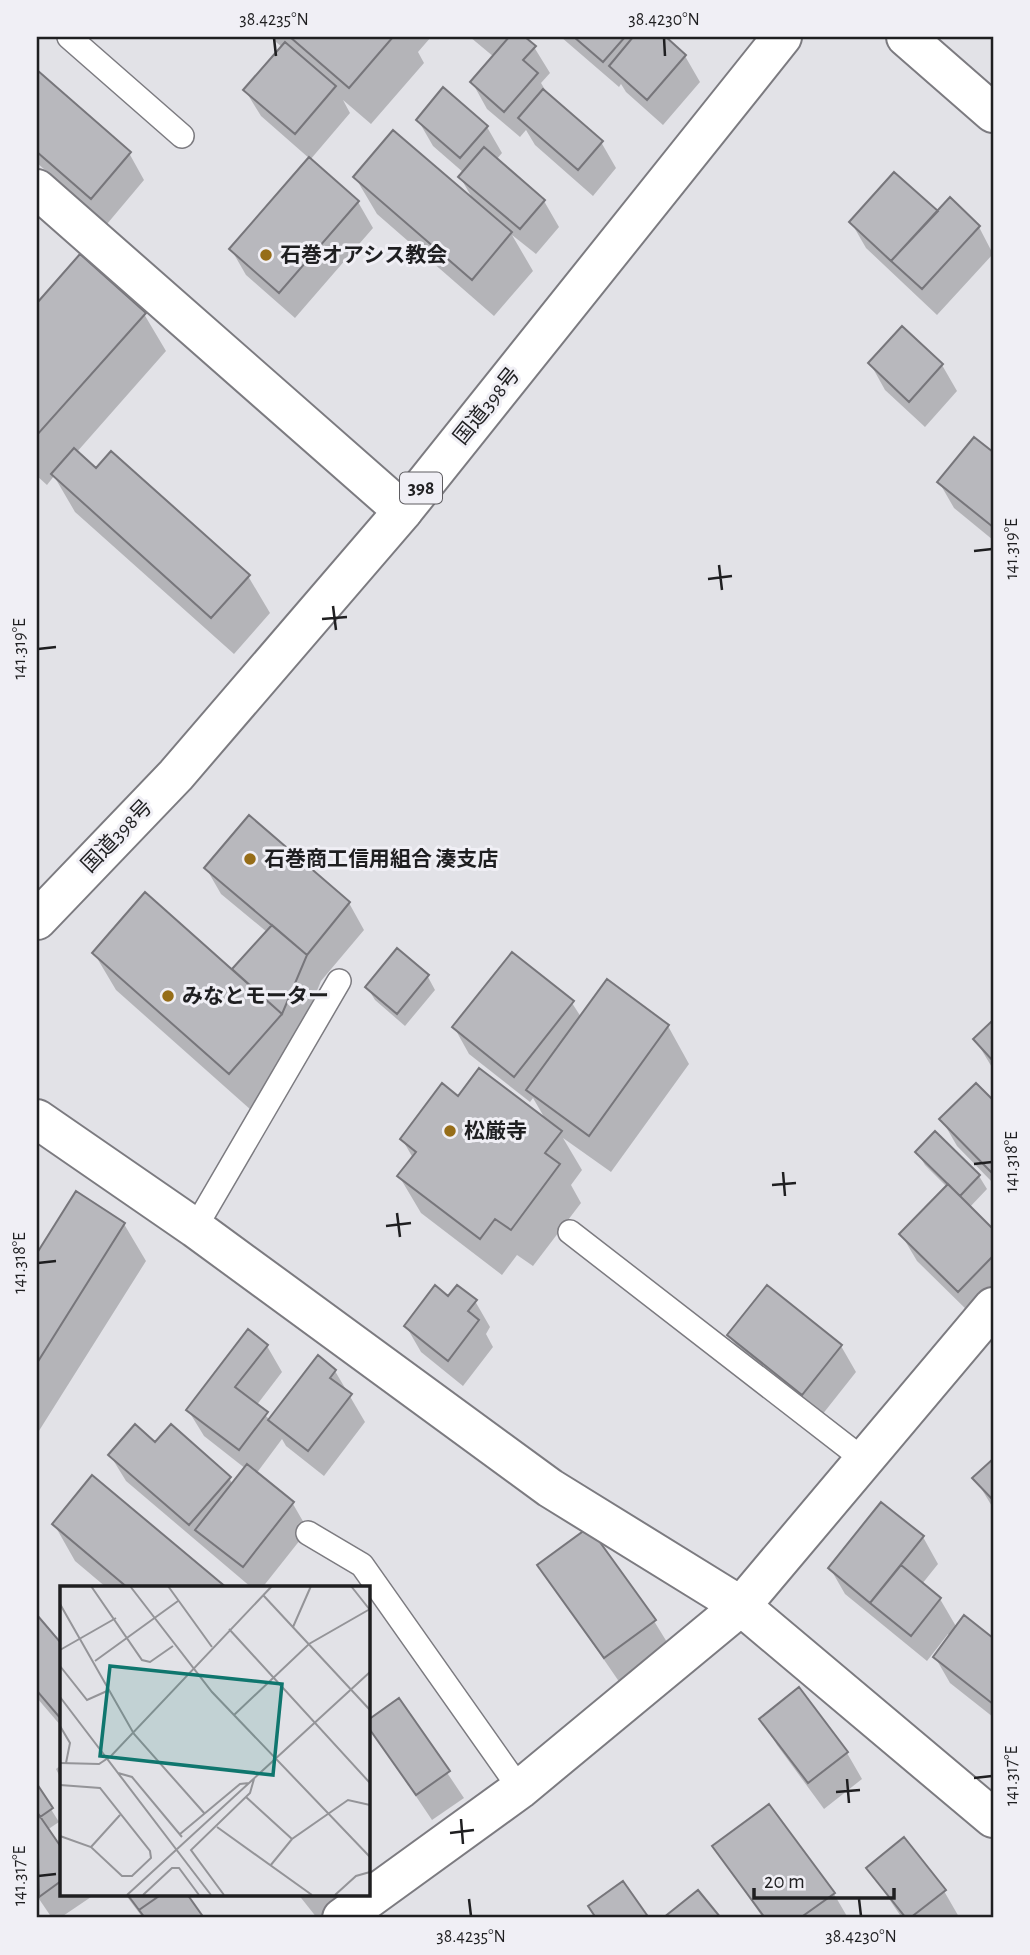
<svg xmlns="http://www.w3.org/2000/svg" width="1030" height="1955" viewBox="0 0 1030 1955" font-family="'Alegreya Sans','Noto Sans JP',sans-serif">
<rect width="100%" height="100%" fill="#e2e2e7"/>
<path fill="#0003" d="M270,37H431L418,52L424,63L371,124L343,100L350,113L310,160L358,202L373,228L295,318L246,275L231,249L310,159L261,116L245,90L282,47Z
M470,37H527L525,39L534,47L550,73L541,83L550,98L601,142L616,168L593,196L535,145L526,130L520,137L487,109L472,82L494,57Z
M561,37H663L685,56L700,82L663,125L626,92L621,84L619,87Z
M37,73L129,153L144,180L107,224L37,163Z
M418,120L487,127L502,153L496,160L544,201L559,227L536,254L512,235L533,271L494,316L377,214L355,177L474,201L460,177L464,173L433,146Z
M938,214L979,227L993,254L937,315L866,248L851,222Z
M81,256L144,314L166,351L76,453L96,471L248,576L270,613L234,654L75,512L54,476L47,485L37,476V306Z
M870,363L942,365L957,391L925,427L885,390Z
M974,439L993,455V540L954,508L939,482Z
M249,818L349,903L364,930L321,981L296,1041L251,1110L116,990L94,953L238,976L234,969L267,932L221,894L206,868Z
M397,951L428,977L435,990L405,1026L375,1000L367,987Z
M572,1003L581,1017L668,1026L689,1064L611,1172L563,1138L582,1170L571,1185L581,1203L533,1266L517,1255L502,1275L421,1213L399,1176L413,1158L402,1139L459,1098L547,1122L533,1098L530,1102L469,1054L454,1027Z
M993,1023V1069L975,1039Z
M976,1085L993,1103V1183L957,1146L942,1120Z
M935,1133L979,1176L987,1189L969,1208L993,1232V1297L974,1317L917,1261L901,1234L947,1187L925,1165L917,1152Z
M76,1194L124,1224L146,1261L37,1434V1256Z
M448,1298L475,1301L490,1327L486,1334L493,1347L463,1386L421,1352L406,1326Z
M730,1335L841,1346L856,1372L818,1420L745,1361Z
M267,1346L282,1372L256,1406L270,1420L335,1371L365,1422L324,1476L286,1446L282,1439L256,1474L293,1504L308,1530L262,1588H252L126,1481L110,1455L156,1445L229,1478L233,1485L246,1469L204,1436L188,1410Z
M993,1461V1508L975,1478Z
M54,1524L224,1588H107L75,1561Z
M923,1537L938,1564L922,1584L940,1599L957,1628L965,1618L993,1640V1717L950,1683L935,1657L951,1636L948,1634L927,1661L845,1594L830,1568Z
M539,1565L654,1621L670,1647L620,1683Z
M37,1618L61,1645V1726L37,1698Z
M798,1690L847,1753L862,1779L824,1809L777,1745L761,1719Z
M399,1701L464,1798L432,1820L368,1725Z
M61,1765V1779L56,1769Z
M37,1787L59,1822L47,1830L61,1850V1894H89L91,1897L60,1918H52L37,1896Z
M714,1846L834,1894L848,1918H763Z
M868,1868L944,1891L959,1917L902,1918Z
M125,1894H185L202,1918H143Z
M298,1894H352L317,1918Z"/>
<path fill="#b8b8bd" stroke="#77767b" stroke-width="2" d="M290,37H393L349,88Z
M509,37H525L536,46L523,60L538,73L504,112L470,82Z
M574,37H625L603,62Z
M633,37H666L686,55L647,100L609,66Z
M285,42L336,86L295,134L243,90Z
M37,70L131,152L91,199L37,152Z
M443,87L488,126L460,158L416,120Z
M543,89L603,141L578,170L518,118Z
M393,130L512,232L472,280L353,177Z
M484,147L545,200L520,229L458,177Z
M309,157L359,201L279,293L229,249Z
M894,172L938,211L891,261L849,222Z
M950,197L980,226L922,289L891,261Z
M80,254L146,313L37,435V303Z
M902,326L943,364L909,402L868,363Z
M974,437L993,452V527L937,482Z
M74,448L96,468L111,451L250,575L211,618L51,474Z
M249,815L350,902L307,955L204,868Z
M145,892L282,1014L229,1074L92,953Z
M272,925L307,955L282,1014L232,969Z
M397,948L429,975L397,1014L365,987Z
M512,952L574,1001L514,1077L452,1027Z
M607,979L669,1025L589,1136L526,1090Z
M993,1020V1061L973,1039Z
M479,1068L562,1131L545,1153L560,1164L511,1230L495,1219L480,1239L397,1176L416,1152L400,1139L442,1083L458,1096Z
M976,1083L993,1100V1174L939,1119Z
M935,1131L980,1175L960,1196L915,1152Z
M948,1184L993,1229V1256L958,1292L899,1234Z
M76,1191L125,1223L37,1363V1253Z
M435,1285L448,1296L457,1285L477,1300L468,1311L479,1320L448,1361L404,1326Z
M767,1285L842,1345L802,1395L727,1335Z
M248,1329L268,1345L235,1387L268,1412L239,1450L186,1410Z
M318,1355L336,1370L330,1378L352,1394L308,1451L268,1420Z
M135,1424L155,1442L171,1424L231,1477L189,1525L108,1455Z
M993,1459V1500L972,1478Z
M247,1464L294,1502L243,1567L195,1530Z
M92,1475L227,1588H128L52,1524Z
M881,1502L924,1536L870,1603L828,1568Z
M589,1527L656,1620L604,1658L537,1565Z
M901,1565L941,1598L911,1636L870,1603Z
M37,1615L61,1643V1719L37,1691Z
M964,1615L993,1638V1704L933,1657Z
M799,1687L848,1752L808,1783L759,1719Z
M399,1698L450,1771L416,1795L368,1727V1720Z
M37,1784L53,1808L40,1817L37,1812Z
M769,1804L835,1893L800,1918H765L712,1846Z
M37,1812L61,1847V1881L39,1897Z
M904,1837L946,1890L910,1918H906L866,1868Z
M623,1881L649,1918H596L588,1906Z
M698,1890L721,1918H663Z
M127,1894H162L139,1910Z
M162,1894H187L204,1918H145L139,1910Z"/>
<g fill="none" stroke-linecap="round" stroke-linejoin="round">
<defs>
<path id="service" d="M69,37L182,136
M195,1228L339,981
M570,1232L864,1460
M308,1533L362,1565L520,1789"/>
<path id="minor" d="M37,189L403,511
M37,1119L195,1228L550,1488L741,1606L993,1818
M342,1918L520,1789L741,1606L993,1307"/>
<path id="tertiary" d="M906,37L993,113"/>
<path id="trunk" d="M37,920L176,775L403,511L782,37"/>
</defs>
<use href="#service" stroke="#7c7b80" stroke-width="26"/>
<use href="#minor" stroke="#7c7b80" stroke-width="42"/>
<use href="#tertiary" stroke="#7c7b80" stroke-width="42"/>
<use href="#trunk" stroke="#7c7b80" stroke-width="42"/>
<use href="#service" stroke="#fff" stroke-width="23"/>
<use href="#minor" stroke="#fff" stroke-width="38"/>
<use href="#tertiary" stroke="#fff" stroke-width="38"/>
<use href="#trunk" stroke="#fff" stroke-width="38"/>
</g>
<path fill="none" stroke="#1f1f21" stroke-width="2.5" d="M274,38L276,56M664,38L665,56M974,551L992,549M719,565L722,590M708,579L732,576M333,606L336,630M322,619L347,617M38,649L56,647M974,1164L992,1162M783,1172L785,1196M772,1185L796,1183M397,1213L400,1237M386,1226L411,1223M38,1263L56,1261M974,1778L992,1776M847,1779L849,1803M836,1792L860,1790M461,1819L463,1844M450,1833L474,1830M38,1876L56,1874M469,1899L471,1916M859,1899L861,1916"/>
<g fill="#966d18" stroke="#f0eff5" stroke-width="2.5">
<circle cx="266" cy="255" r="7"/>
<circle cx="250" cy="859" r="7"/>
<circle cx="168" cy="996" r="7"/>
<circle cx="450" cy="1131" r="7"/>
</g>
<g text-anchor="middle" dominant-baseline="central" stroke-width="6" stroke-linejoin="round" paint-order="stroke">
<rect fill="#f0eff5" stroke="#5e5d61" stroke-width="2" x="400" y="472.5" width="42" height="31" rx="5"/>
<g font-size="19" font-weight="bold" fill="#1f1f21">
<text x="421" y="488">398</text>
</g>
<g font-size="21" font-weight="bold" fill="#1f1f21" stroke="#f0eff5" text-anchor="start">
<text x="280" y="255">石巻オアシス教会</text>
<text x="264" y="859">石巻商工信用組合 湊支店</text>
<text x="182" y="996">みなとモーター</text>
<text x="464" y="1131">松厳寺</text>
</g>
<g font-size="21" fill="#1f1f21" stroke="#f0eff5">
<text transform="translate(487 406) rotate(-51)">国道398号</text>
<text transform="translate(117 836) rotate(-46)">国道398号</text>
</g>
</g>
<g transform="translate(60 1586)">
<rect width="310" height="310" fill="#e2e2e7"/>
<path fill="none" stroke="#949498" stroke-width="2" d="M31,0L82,74L90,76L113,60M70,0L152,106L310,271M108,0L152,61M291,0L310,24M203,9L310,124M0,18L74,148L145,228M233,41L251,0M169,43L310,197M0,64L56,32M35,75L118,15M0,80L27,114L47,105M0,111L151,309M174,129L249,58L310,23M0,140L10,157L6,177M0,177L39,178L51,170L212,0M58,187L72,191L122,251M0,199L40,202L90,265L91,272L72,290H62L31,261L0,250M186,211L232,253M157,241L252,309M120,248L180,198L189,197M31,261L60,229M210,280L232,253L288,214L310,219M67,309L310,86M83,309L112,282H119L139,309M164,309L131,264L190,207L194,193M275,309L296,290L310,286"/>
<path fill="#0f766e" fill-opacity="0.15" stroke="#0f766e" stroke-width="3.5" d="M50,80L222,98L213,189L40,170Z"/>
<rect width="310" height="310" fill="none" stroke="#1f1f21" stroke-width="3.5"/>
</g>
<rect width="1030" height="1955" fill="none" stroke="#f0eff5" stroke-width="77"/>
<path d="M754 1888v10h140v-10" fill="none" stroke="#1f1f21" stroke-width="3.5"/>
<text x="764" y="1888" font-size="21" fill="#1f1f21" stroke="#f0eff5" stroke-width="5" paint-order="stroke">20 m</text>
<rect x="38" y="38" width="954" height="1878" fill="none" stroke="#1f1f21" stroke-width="2.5"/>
<g font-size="18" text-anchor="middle" fill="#1f1f21">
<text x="274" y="25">38.4235°N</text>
<text x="664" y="25">38.4230°N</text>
<text transform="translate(1011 549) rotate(-90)" y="6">141.319°E</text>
<text transform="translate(19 649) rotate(-90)" y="6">141.319°E</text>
<text transform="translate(1011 1162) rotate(-90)" y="6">141.318°E</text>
<text transform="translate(19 1263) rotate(-90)" y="6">141.318°E</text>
<text transform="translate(1011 1776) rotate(-90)" y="6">141.317°E</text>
<text transform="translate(19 1876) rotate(-90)" y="6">141.317°E</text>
<text x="471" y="1942">38.4235°N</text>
<text x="861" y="1942">38.4230°N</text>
</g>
</svg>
